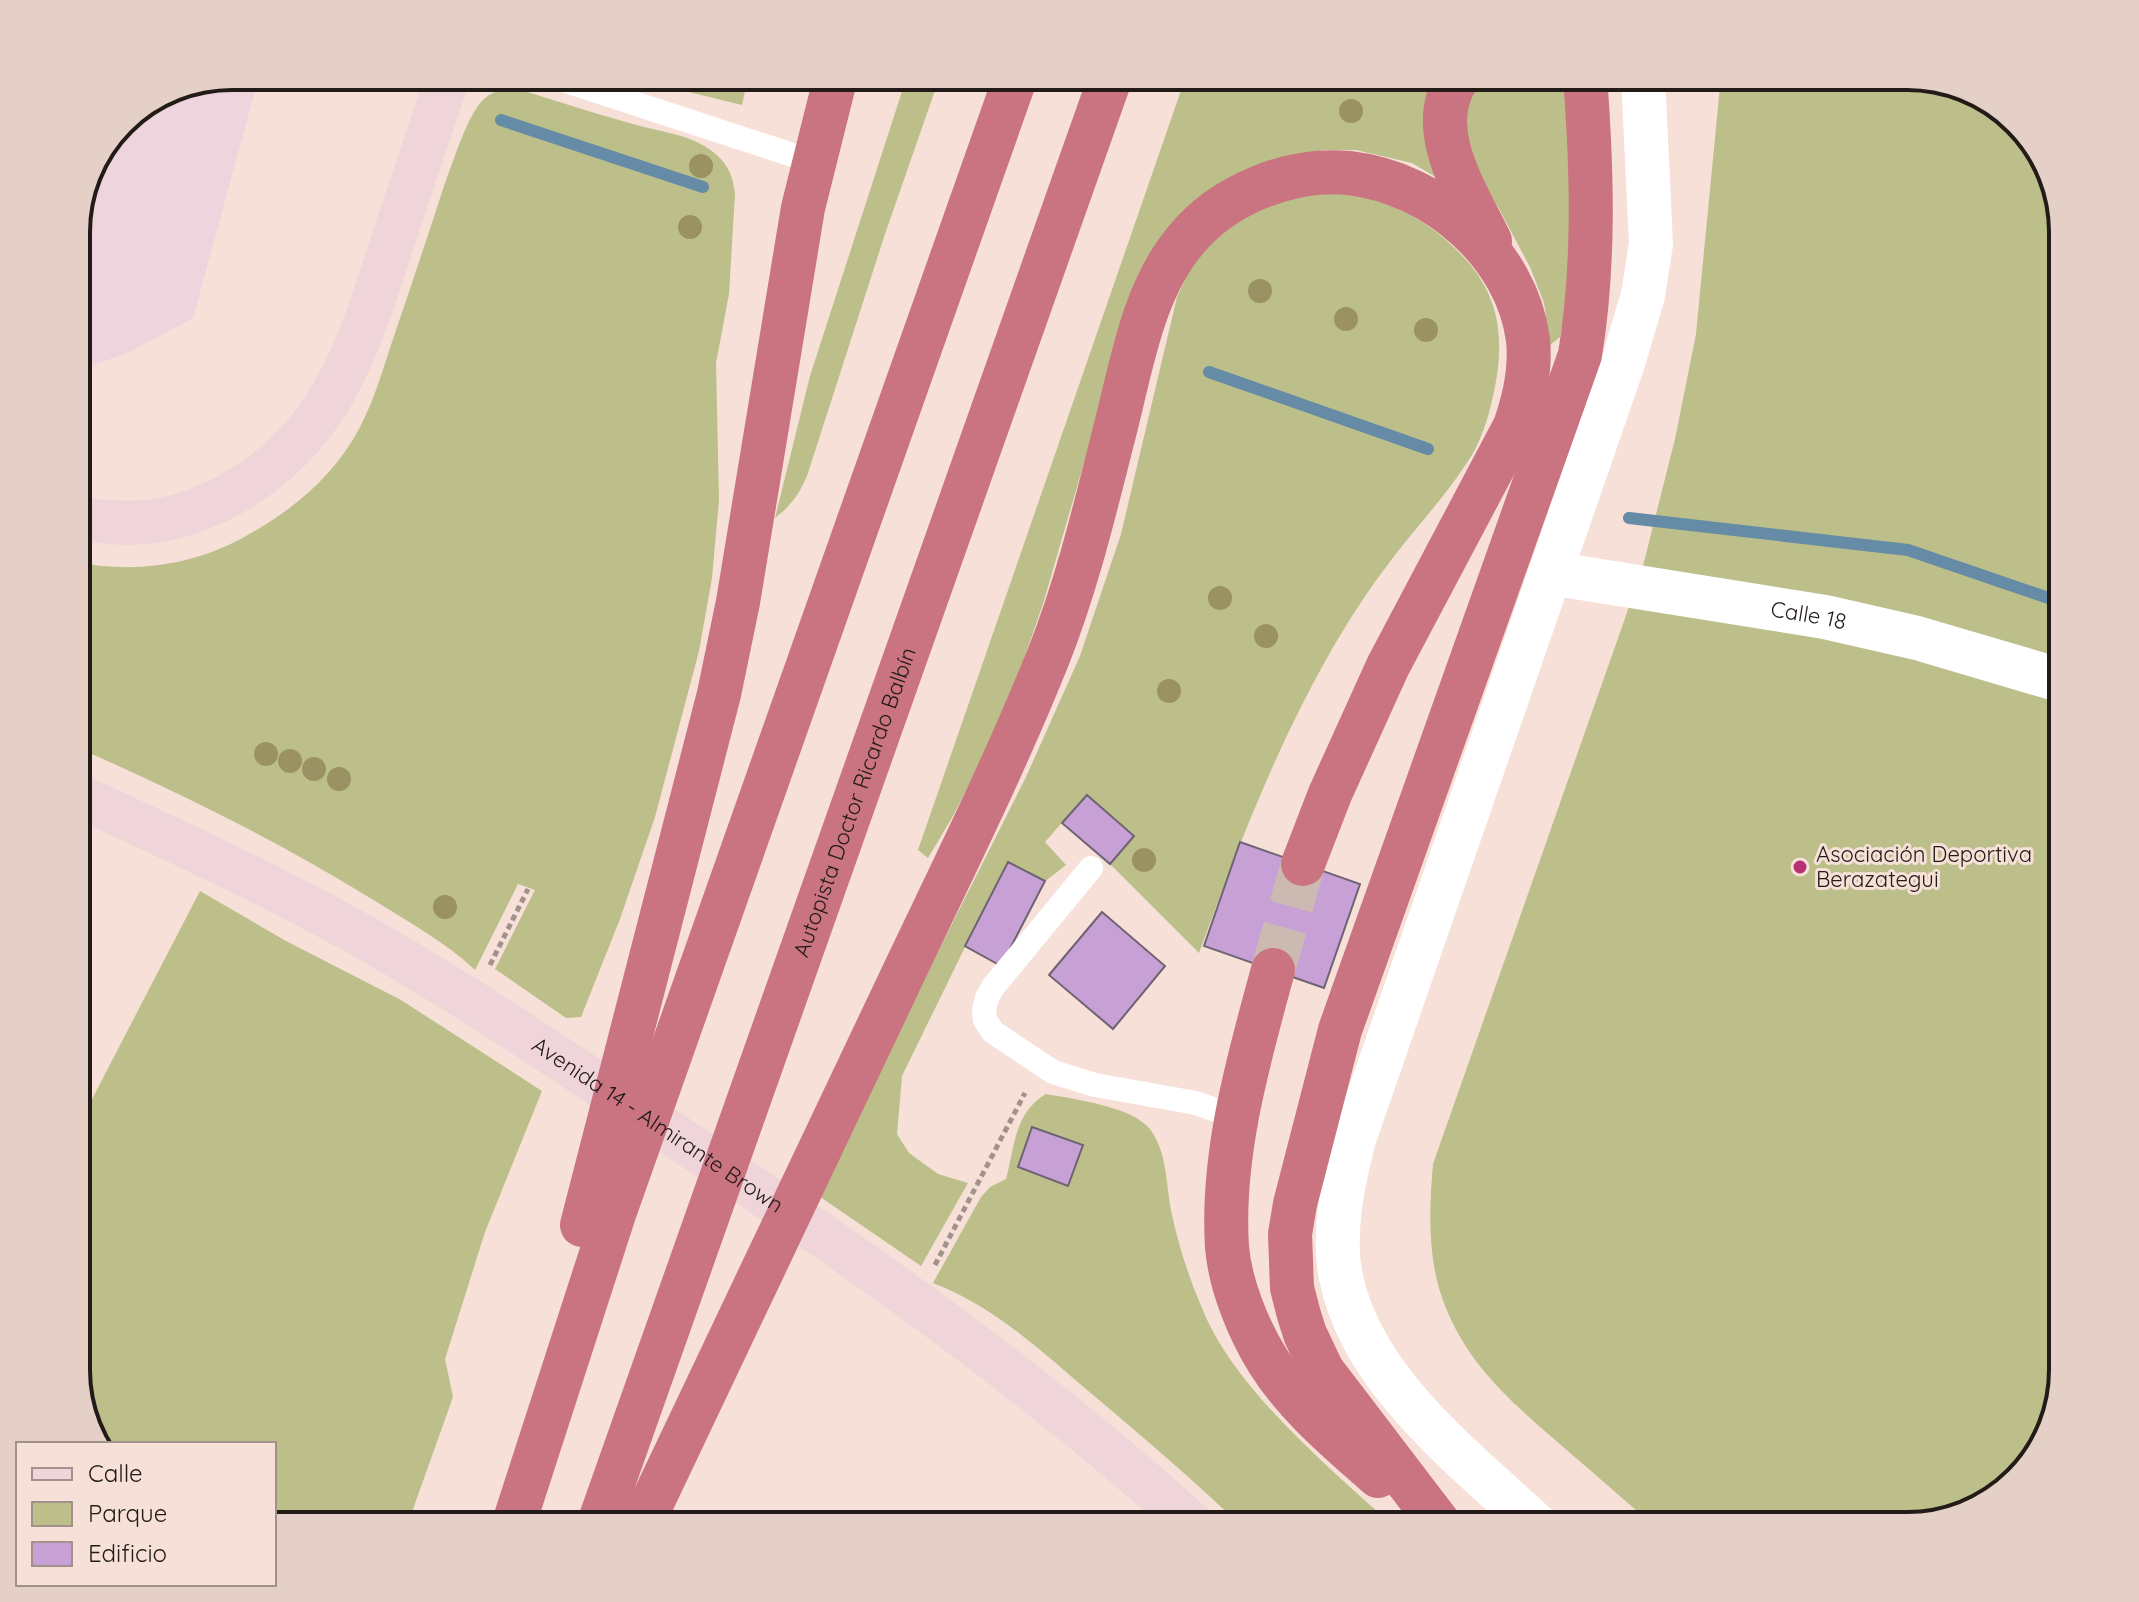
<svg xmlns="http://www.w3.org/2000/svg" width="2139" height="1602" viewBox="0 0 2139 1602" font-family="Quicksand,sans-serif">
<rect width="100%" height="100%" fill="#f6e0d7"/>
<path fill="#edd4dd" d="M232,76H259L193,318L130,352L76,371V222L92,164L129,115L173,88Z"/>
<path fill="#bcbf89" d="M623,76H747L748,77L742,105Z
M907,76H940L885,234L807,476C799,494 791,506 775,518L810,376Z
M1186,76H1441L1444,182L1412,163L1356,150H1324L1295,155L1220,184L1090,442L1043,604L1015,684L985,753L953,816L928,858L918,850Z
M1472,76H1569V288L1560,337L1550,345L1544,303L1530,267L1498,207L1470,169L1464,86Z
M1721,76H1907L2002,109L2047,164L2063,232V1370L2030,1465L1975,1510L1907,1526H1654C1624,1499 1593,1473 1562,1446C1515,1405 1470,1368 1446,1308C1427,1263 1429,1212 1433,1164L1642,570L1675,439L1696,334Z
M502,88H515C554,100 593,113 633,124C660,132 691,134 713,152C728,163 733,176 735,194L729,294L716,363L719,500L712,578L699,651L655,817L620,919L581,1017L566,1018L495,969L535,890L518,884L475,970C445,942 409,922 375,901C280,842 179,792 76,747V562C134,574 195,565 246,536C292,511 334,476 359,429C374,401 383,369 393,339C410,289 427,239 443,189C451,168 467,116 482,101C487,95 496,92 502,88Z
M1338,191C1393,202 1430,219 1468,262C1500,299 1504,340 1495,387C1490,411 1484,434 1472,455C1446,497 1411,532 1383,571C1362,599 1344,628 1327,658C1274,752 1236,852 1199,953L1110,864L1086,795L1045,842L1066,865L968,941L902,1076L897,1134L909,1153L938,1174L968,1183L921,1266L816,1194L1026,777L1080,656L1121,534L1177,297L1190,268L1213,237L1269,199Z
M200,891L286,941L401,1000L542,1091L485,1232L445,1359L453,1397L407,1526H274V1444H96L92,1439L76,1380V1130Z
M1046,1094C1073,1099 1130,1106 1149,1128C1168,1151 1166,1188 1172,1215C1179,1247 1189,1278 1202,1308C1234,1389 1329,1467 1393,1526H1241C1194,1480 1144,1438 1093,1395C1043,1353 996,1307 933,1283L981,1197L990,1187L1006,1179C1015,1146 1014,1113 1046,1094Z"/>
<g fill="none" stroke-linecap="round" stroke-linejoin="round">
<path stroke="#658ba7" stroke-width="12" d="M501,120L703,187
M1209,372L1428,449
M1629,518L1908,550L2063,603"/>
</g>
<path fill="#c7a1d6" stroke="#6e6372" stroke-width="2" d="M1087,795L1134,836L1110,864L1062,823Z
M1240,842L1360,884L1324,988L1204,946Z
M1008,862L1045,881L1001,966L965,946Z
M1102,912L1165,966L1113,1029L1049,975Z
M1032,1127L1083,1145L1068,1186L1018,1167Z"/>
<g fill="none" stroke-linecap="round" stroke-linejoin="round">
<path stroke="#ccb9b1" stroke-width="44" stroke-dasharray="44 22" stroke-linecap="butt" d="M1273,970L1303,864"/>
<path stroke="#a2928b" stroke-width="5" stroke-dasharray="6 4" stroke-linecap="butt" d="M490,965L528,889
M935,1265L1025,1093"/>
<path stroke="#fff" stroke-width="24" d="M551,76L814,162
M1091,868L993,987L987,998L984,1010L985,1020L993,1032L1053,1072L1095,1085L1196,1103L1238,1118"/>
<g stroke="#fff" stroke-width="44">
<path id="s1" d="M1550,573L1825,617L1917,638L2063,681"/>
<path d="M1537,1526C1465,1459 1361,1380 1341,1277C1332,1233 1343,1182 1354,1139L1623,363L1643,295L1651,244L1643,76"/>
</g>
<g stroke="#efd5d9" stroke-width="44">
<path d="M76,519C104,522 133,525 161,520C236,505 303,452 338,384C363,338 378,286 394,237C412,183 430,130 448,76"/>
<path id="s2" d="M76,795C178,842 281,889 378,945C489,1009 594,1082 701,1153C872,1267 1041,1387 1194,1526"/>
</g>
<g stroke="#ca7381" stroke-width="44">
<path d="M1459,76C1422,128 1467,193 1490,241"/>
<path d="M1273,970C1249,1058 1221,1154 1227,1247C1230,1284 1248,1329 1268,1361C1296,1406 1339,1441 1378,1476"/>
<path d="M582,1225L719,694L738,602L803,208L836,76"/>
<path d="M513,1526L614,1214L1016,76"/>
<path id="s3" d="M598,1526L1111,76"/>
<path d="M641,1526C723,1353 805,1181 887,1008C942,891 1001,775 1049,655C1079,579 1097,500 1117,422C1132,362 1144,290 1185,241C1222,195 1290,167 1349,173C1435,183 1517,253 1528,340C1531,369 1524,400 1515,426L1388,666L1330,794L1303,864"/>
<path d="M1441,1526L1322,1370L1305,1334L1299,1315L1292,1288L1290,1234L1295,1204L1340,1030L1580,355C1595,263 1592,169 1585,76"/>
</g>
</g>
<g fill="#9b9264">
<circle cx="1351" cy="111" r="12"/>
<circle cx="701" cy="166" r="12"/>
<circle cx="690" cy="227" r="12"/>
<circle cx="1260" cy="291" r="12"/>
<circle cx="1346" cy="319" r="12"/>
<circle cx="1426" cy="330" r="12"/>
<circle cx="1220" cy="598" r="12"/>
<circle cx="1266" cy="636" r="12"/>
<circle cx="1169" cy="691" r="12"/>
<circle cx="266" cy="754" r="12"/>
<circle cx="290" cy="761" r="12"/>
<circle cx="314" cy="769" r="12"/>
<circle cx="339" cy="779" r="12"/>
<circle cx="1144" cy="860" r="12"/>
<circle cx="445" cy="907" r="12"/>
</g>
<circle fill="#b63073" stroke="#f6e0d7" stroke-width="3" cx="1800" cy="867" r="8"/>
<g text-anchor="middle" dominant-baseline="central" stroke-width="6" stroke-linejoin="round" paint-order="stroke">
<g font-size="22" fill="#221b17" stroke="#f6e0d7">
<text stroke="none"><textPath href="#s1" startOffset="262">Calle 18</textPath></text>
<text stroke="none"><textPath href="#s3" startOffset="768">Autopista Doctor Ricardo Balbín</textPath></text>
<text stroke="none"><textPath href="#s2" startOffset="670">Avenida 14 - Almirante Brown</textPath></text>
</g>
<g font-size="22" fill="#221b17" stroke="#f6e0d7" text-anchor="start">
<text x="1816" y="854">Asociación Deportiva<tspan x="1816" dy="25">Berazategui</tspan></text>
</g>
</g>
<path d="M0 0H2139V1602H0ZM232 90H1907A142 142 0 0 1 2049 232V1370A142 142 0 0 1 1907 1512H232A142 142 0 0 1 90 1370V232A142 142 0 0 1 232 90Z" fill="#e5d0c8" fill-rule="evenodd"/>
<path fill="none" stroke="#221b17" stroke-width="4" d="M232 90H1907A142 142 0 0 1 2049 232V1370A142 142 0 0 1 1907 1512H232A142 142 0 0 1 90 1370V232A142 142 0 0 1 232 90Z"/>
<rect x="16" y="1442" width="260" height="144" fill="#f6e0d7" stroke="#a1918a" stroke-width="2"/>
<rect x="32" y="1468" width="40" height="12" fill="#efd5d9" stroke="#a1918a" stroke-width="2"/>
<text x="88" y="1482" font-size="24" fill="#221b17">Calle</text>
<rect x="32" y="1502" width="40" height="24" fill="#bcbf89" stroke="#a1918a" stroke-width="2"/>
<text x="88" y="1522" font-size="24" fill="#221b17">Parque</text>
<rect x="32" y="1542" width="40" height="24" fill="#c7a1d6" stroke="#a1918a" stroke-width="2"/>
<text x="88" y="1562" font-size="24" fill="#221b17">Edificio</text>
</svg>
